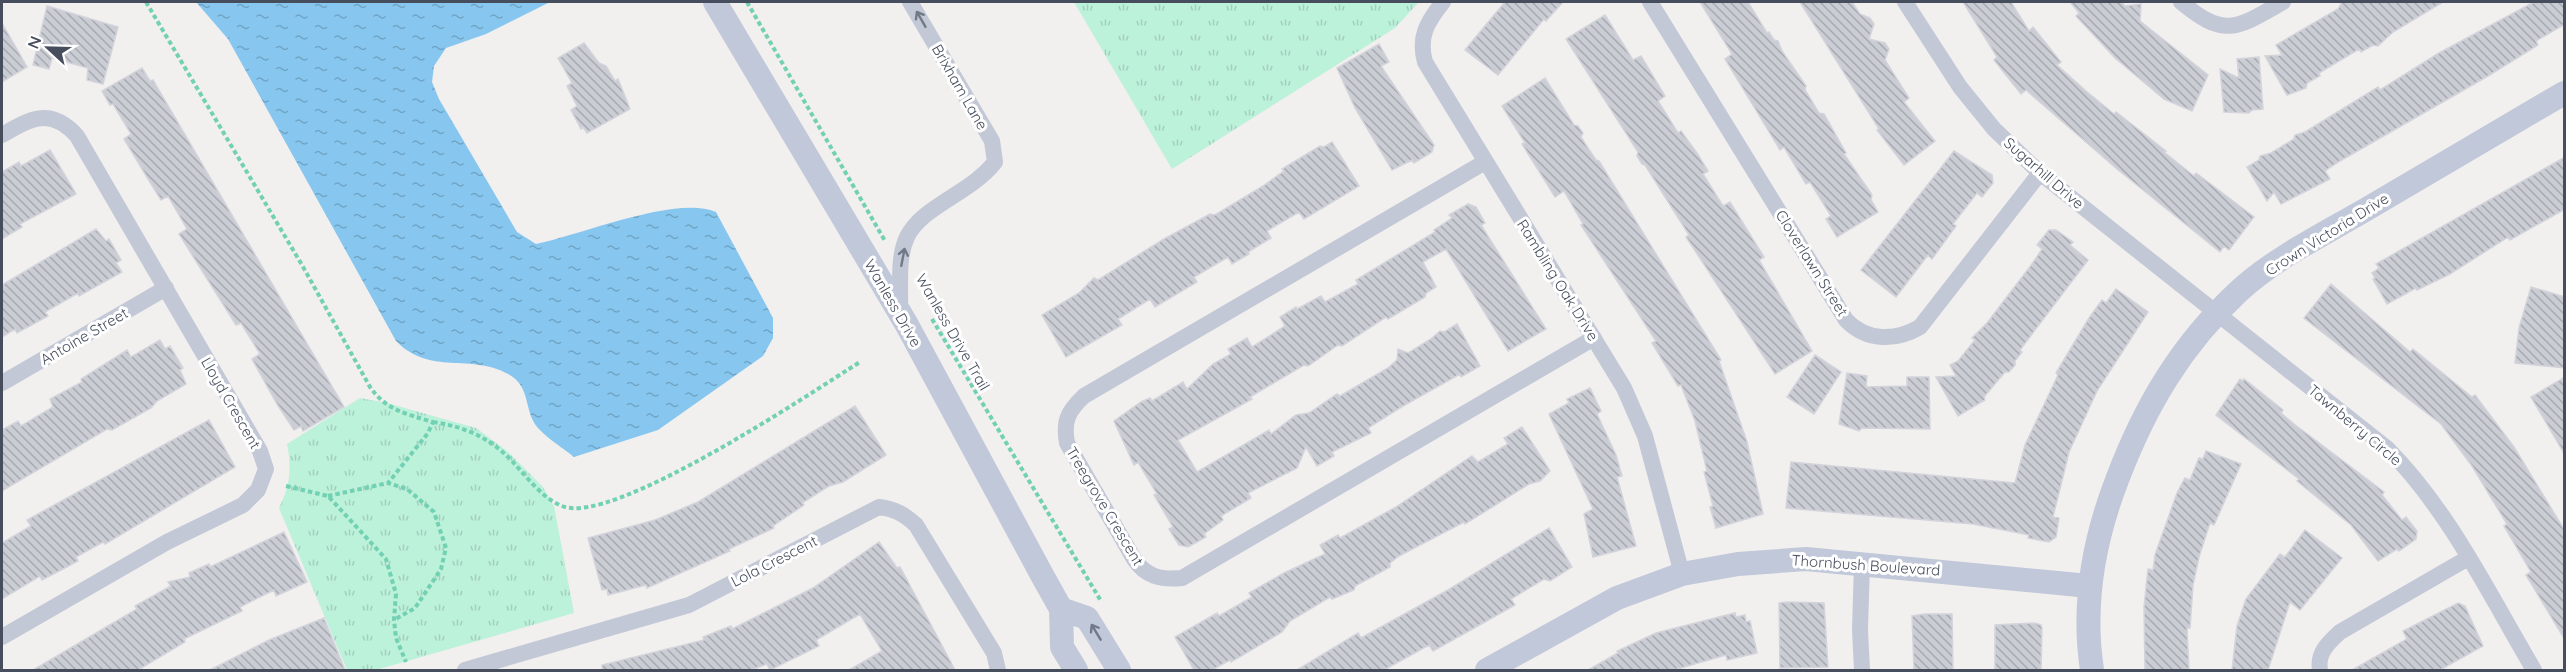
<svg xmlns="http://www.w3.org/2000/svg" width="2566" height="672" viewBox="0 0 2566 672" font-family="Quicksand,sans-serif">
<defs>
<pattern id="park-tufts" width="24" height="20" patternUnits="userSpaceOnUse" patternTransform="scale(1.5)"><rect width="24" height="20" fill="#bcf1da"/><path d="M3 7l-1-3M5 7V3M7 7l1-3M15 17l-1-3M17 17v-4M19 17l1-3" fill="none" stroke="#a3d0be"/></pattern>
<pattern id="water-ripples" width="26" height="14" patternUnits="userSpaceOnUse" patternTransform="scale(1.5)"><rect width="26" height="14" fill="#87c7ef"/><path d="M2 4q2-2 4 0t4 0M15 11q2-2 4 0t4 0" fill="none" stroke="#70a4c5"/></pattern>
<pattern id="building-back-hatch" width="6" height="6" patternUnits="userSpaceOnUse" patternTransform="scale(1.5)"><rect width="6" height="6" fill="#cbcdd5"/><path d="M-1 5l2 2M0 0l6 6M5-1l2 2" fill="none" stroke="#a7a9b0"/></pattern>
</defs>
<rect width="100%" height="100%" fill="#f2efef"/>
<path fill="url(#park-tufts)" d="M1074,2H1419L1395,28L1172,169Z
M360,398L387,403L476,428L507,451L542,486L554,506L574,613L376,670H347L279,508C290,487 292,467 287,444Z"/>
<path fill="url(#water-ripples)" d="M196,2H550L486,34L446,48L434,66L432,82L439,99L517,232L536,244C582,235 675,195 716,212L773,318V338L763,356L658,430L574,457C563,448 548,439 538,428C523,411 532,387 508,374C471,353 430,376 396,341L228,39Z"/>
<path fill="url(#building-back-hatch)" stroke="#d3d4db" stroke-width="1.5" d="M1505,2H1563L1546,21L1544,19L1498,75L1465,50Z
M1700,2H1748L1767,33L1769,32L1774,40L1778,41L1782,51L1806,86L1805,90L1819,113L1824,114L1846,153L1844,154L1872,195L1871,200L1878,212L1837,237L1826,219L1831,216L1810,182L1806,184L1784,147L1780,150L1725,59L1732,54Z
M1800,2H1852L1860,14L1870,18L1874,24L1869,39L1885,43L1889,49L1885,60L1909,98L1904,102L1935,141L1904,165L1877,130L1879,129Z
M1963,2H2011L2029,31L2033,27L2061,62L2057,65L2086,91L2114,114L2116,112L2166,151L2164,152L2194,176L2196,173L2254,217L2229,250L2224,246L2220,252L2117,169L2026,90L2021,94L1994,60L1997,57Z
M2070,2H2121L2125,6L2141,4L2140,21L2208,75L2192,111L2164,99L2115,58L2076,16L2079,13Z
M2342,2H2443L2393,32L2378,46L2373,45L2361,52L2359,49L2319,73L2320,76L2307,83L2306,88L2287,95L2265,56L2282,55L2276,45L2338,9Z
M2534,2H2565V24L2536,41L2538,45L2488,76L2340,161L2325,171L2330,179L2281,204L2274,192L2267,201L2247,167L2259,160L2260,156L2271,153L2294,139L2295,135L2305,132L2378,87L2380,90L2439,53Z
M47,6L118,27L103,84L87,80L88,68L52,58L49,69L33,65Z
M1605,15L1633,60L1641,56L1665,96L1658,101L1678,133L1681,131L1697,153L1708,171L1703,174L1723,206L1730,202L1764,257L1759,260L1812,351L1775,374L1694,249L1686,237L1689,235L1645,165L1642,164L1637,156L1638,152L1566,39Z
M2,23L27,67L2,82Z
M584,43L599,63L606,66L615,81L618,79L630,109L587,133L583,127L581,129L571,110L577,106L567,86L572,83L558,58Z
M1379,44L1389,62L1381,66L1434,145L1432,152L1414,163L1412,160L1392,170L1355,108L1337,68Z
M2259,57L2263,109L2252,110L2249,113L2224,112L2220,69L2239,78L2237,59Z
M142,68L150,81L153,80L344,407L303,431L301,426L294,430L277,404L252,359L260,354L241,323L236,325L179,234L187,229L168,196L161,200L148,179L124,139L131,134L113,104L110,105L102,91Z
M1545,78L1574,125L1578,126L1583,133L1581,137L1588,148L1596,160L1599,161L1721,360L1719,361L1747,442L1763,514L1716,528L1710,507L1713,506L1704,472L1707,471L1695,421L1681,385L1678,386L1652,343L1656,341L1581,225L1583,224L1564,191L1555,197L1522,144L1525,143L1502,106Z
M1332,142L1359,186L1304,219L1299,212L1267,231L1271,238L1248,252L1249,254L1232,264L1228,257L1194,277L1197,282L1155,307L1150,299L1118,319L1122,325L1066,357L1042,315L1079,293L1094,278L1098,280L1164,239L1210,214L1215,215L1263,186L1284,171L1282,169L1320,146L1324,147Z
M50,150L76,194L20,224L22,227L2,239V172L19,162L21,166Z
M1954,151L1992,175L1993,183L1982,197L1977,193L1953,224L1956,226L1932,259L1928,255L1896,297L1861,270Z
M2565,157V209L2510,240L2508,237L2450,274L2417,290L2416,288L2387,304L2373,279L2375,278L2372,273L2379,268L2376,264Z
M1468,204L1476,207L1485,223L1481,225L1546,329L1508,351L1446,249L1423,262L1436,287L1426,293L1425,297L1388,319L1386,317L1342,346L1338,345L1308,366L1304,365L1250,397L1252,399L1178,440L1197,472L1269,430L1271,434L1296,415L1309,413L1337,394L1340,396L1388,368L1397,360L1398,349L1408,353L1431,339L1440,331L1444,332L1457,324L1480,366L1461,377L1460,374L1403,406L1368,428L1371,433L1332,452L1334,456L1317,466L1306,447L1297,468L1248,493L1251,498L1221,516L1223,520L1204,534L1206,537L1188,547L1179,545L1169,529L1173,527L1154,495L1157,494L1138,462L1134,465L1114,421L1141,402L1150,398L1152,401L1183,382L1187,389L1213,364L1231,354L1228,349L1247,338L1252,347L1285,326L1280,317L1296,307L1297,309L1321,296L1325,302L1358,284L1356,280L1435,232L1434,230L1452,218L1449,215Z
M96,229L106,241L109,239L121,260L116,263L122,272L79,296L78,293L45,312L48,316L17,333L15,329L2,337V285Z
M2049,230H2056L2073,242L2070,245L2088,260L2020,350L2022,352L2015,361V365L2009,372H2005L1984,397L1985,400L1958,416L1936,377L1956,376L1950,365L1958,361L1975,340L1972,338L1987,323L2032,264L2042,249L2037,245Z
M2331,284L2410,352L2413,349L2472,397L2475,395L2514,447L2565,531V640L2526,575L2531,572L2504,526L2507,524L2472,466L2441,424L2304,318Z
M2531,287L2565,297V368L2515,363L2519,328Z
M2116,289L2148,312L2097,391L2069,452L2053,517L2059,518L2056,537L2049,542L2028,538L2029,535L1973,524L1786,508L1791,462L2015,483L2025,445L2058,375L2056,373L2089,318L2102,300L2106,303Z
M160,340L165,349L170,346L183,368L180,370L186,384L157,401L151,408L112,430L107,429L2,491V430L18,421L21,426L53,407L50,399L82,382L81,379L127,350L131,357Z
M1815,355L1841,372L1814,414L1787,397Z
M1847,373L1867,376L1866,387L1907,386V377H1929L1930,429L1862,428L1859,431L1839,424Z
M2565,377V455L2531,397Z
M2240,379L2243,381L2244,379L2283,410L2281,413L2294,424L2384,492L2382,495L2402,520L2406,517L2417,531L2416,539L2399,551L2397,549L2378,561L2351,525L2297,481L2299,479L2216,415Z
M1590,388L1601,411L1597,414L1616,455L1622,476L1617,477L1636,546L1593,557L1584,514L1593,509L1549,414L1569,403L1567,399Z
M855,406L886,455L843,482L829,486L802,503L804,505L773,526L774,528L729,549L730,551L647,588L646,585L608,595L607,589L602,590L588,538L655,520L698,502Z
M209,420L235,467L105,544L103,542L76,557L78,561L61,570L42,580L40,576L2,599V543L31,526L27,520Z
M1522,427L1550,471L1540,481L1529,484L1465,524L1464,522L1399,556L1390,563V567L1355,586L1354,590L1332,599L1330,597L1290,621L1282,632L1231,662L1230,660L1212,670H1194L1175,637L1217,613L1219,616L1252,597L1249,593L1284,573L1325,554L1320,545L1338,535L1340,538L1396,507L1472,456L1478,462L1508,444L1504,438Z
M2206,451L2241,464L2214,525L2210,523L2199,557L2193,585L2190,628H2187L2189,670H2145L2144,607L2148,569L2153,570L2155,555L2177,493L2185,478L2190,480L2199,458L2203,459Z
M1549,528L1572,567L1550,581L1544,579L1511,599L1515,605L1476,627L1433,651L1429,645L1384,670H1297L1358,633L1361,638L1448,590Z
M2305,530L2342,558L2300,610L2290,602L2268,670H2232L2237,626L2246,599L2280,554L2285,557Z
M284,532L307,582L276,596L274,590L240,607L242,611L184,639L185,642L138,670H33L137,609L135,606L171,586L168,582L190,577L189,573L209,564L210,567Z
M879,542L897,568L900,567L955,670H849L882,651L860,614L816,640L819,646L770,670L767,664L751,670H602V665L704,640L703,637L731,626L732,629L813,588Z
M1788,602L1824,603L1828,667L1780,668L1779,603Z
M2458,603L2465,606L2483,646L2440,670H2352L2407,639L2403,631Z
M1735,613L1736,617L1745,615L1746,622L1750,621L1757,653L1727,660L1726,655L1674,670H1588L1618,653L1617,651L1656,633Z
M1925,614H1952L1953,670H1914L1912,616Z
M324,618L345,670H210L269,640Z
M2035,623L2041,625L2042,628L2041,670H1995V625Z"/>
<g fill="none" stroke-linecap="round" stroke-linejoin="round">
<path stroke="#72d0b3" stroke-width="4" stroke-dasharray="4.5 3" stroke-linecap="butt" d="M146,2L302,265L370,387C386,410 406,414 433,422L428,433L388,483
M747,2L885,241
M932,319L1101,601
M433,422C465,427 489,437 512,461C527,477 542,498 562,506C612,527 812,392 860,362
M286,486L328,496L386,559L396,594L394,620L396,638L406,662
M328,496L388,483L407,489L434,512L446,548L441,569L415,608L394,620"/>
<path stroke="#c2c8d5" stroke-width="16" d="M1443,2C1427,22 1418,37 1425,62L1624,388L1645,436L1682,574
M1650,2L1846,320C1867,342 1896,341 1920,327L2040,173
M1905,2L1960,87L1994,129L2040,173L2388,449C2450,512 2489,594 2534,670
M2181,2C2225,39 2237,28 2283,2
M2,135C31,118 51,107 77,136L260,451L266,469L258,490L243,505L167,542L2,637
M1485,162L1084,396C1068,411 1063,421 1067,443L1134,559C1146,577 1161,580 1182,578L1594,338
M900,311C901,288 897,258 907,237C922,206 971,193 995,162L992,141L910,2
M2,383L166,288
M465,670L689,605L879,507C895,509 904,514 916,525L994,653L998,670
M1862,670L1860,630L1862,563
M2320,670C2317,653 2328,643 2340,632L2468,558"/>
<path stroke="#c1c8d9" stroke-width="24" d="M715,2L907,325L1042,575L1061,609L1062,647L1076,670
M1061,609L1087,618L1119,670
M1487,670L1617,598L1682,574L1738,564L1806,559L2089,586
M2092,670C2082,604 2093,542 2117,480C2145,406 2181,345 2239,291C2275,258 2322,235 2365,210C2431,171 2498,132 2564,93"/>
</g>
<defs><path id="oneway-shaft" d="M-6 0H5M1.5-3L5.5 0L1.5 3" fill="none" stroke-width="1.6" stroke-linecap="round" stroke-linejoin="round" transform="scale(1.5)"/></defs>
<g stroke="#717987">
<use href="#oneway-shaft" transform="translate(921 19) rotate(-120)"/>
<use href="#oneway-shaft" transform="translate(903 257) rotate(-79)"/>
</g>
<use stroke="#717988" href="#oneway-shaft" transform="translate(1096 632) rotate(-121)"/>
<g text-anchor="middle" dominant-baseline="central" stroke-width="6" stroke-linejoin="round" paint-order="stroke">
<g font-size="15" fill="#464e5d" stroke="#fff">
<text transform="translate(960 87) rotate(60)">Brixham Lane</text>
<text transform="translate(2044 173) rotate(41)">Sugarhill Drive</text>
<text transform="translate(2327 234) rotate(-32)">Crown Victoria Drive</text>
<text transform="translate(1812 263) rotate(58)">Cloverlawn Street</text>
<text transform="translate(1558 280) rotate(58)">Rambling Oak Drive</text>
<text transform="translate(893 303) rotate(60)">Wanless Drive</text>
<text transform="translate(953 332) rotate(60)">Wanless Drive Trail</text>
<text transform="translate(84 336) rotate(-30)">Antoine Street</text>
<text transform="translate(231 403) rotate(60)">Lloyd Crescent</text>
<text transform="translate(2355 425) rotate(40)">Tawnberry Circle</text>
<text transform="translate(1105 506) rotate(59)">Treegrove Crescent</text>
<text transform="translate(774 561) rotate(-27)">Lola Crescent</text>
<text transform="translate(1866 565) rotate(4)">Thornbush Boulevard</text>
</g>
</g>
<rect width="2566" height="672" fill="none" stroke="#464e5d" stroke-width="6"/>
<g transform="translate(48 48) rotate(292)" stroke="#ffffff" stroke-width="4.5" paint-order="stroke">
<path d="M0-4.5L10 22L0 15L-10 22Z" fill="#464e5d"/>
<text y="-9" font-size="16" font-weight="bold" text-anchor="middle" fill="#464e5d">N</text>
</g>
</svg>
